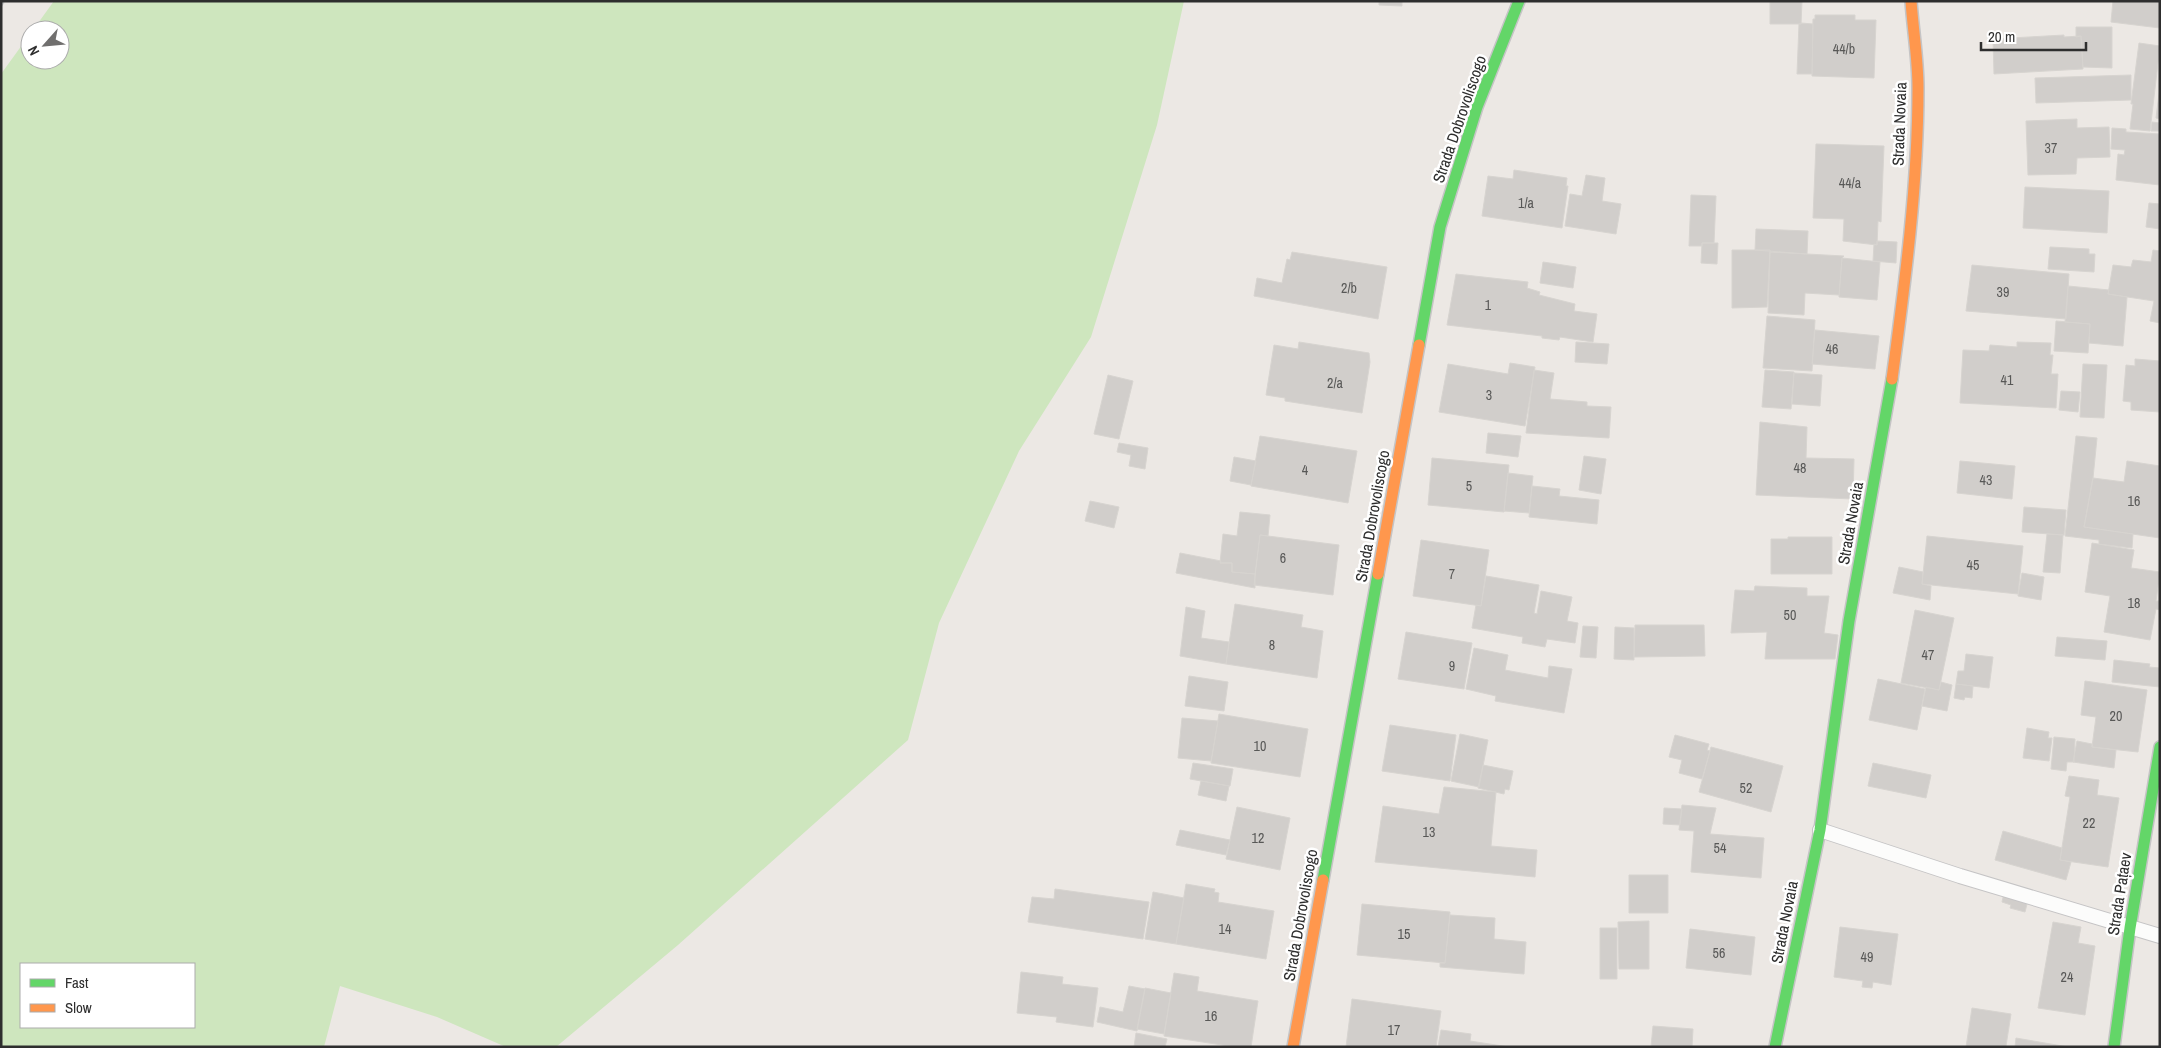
<svg xmlns="http://www.w3.org/2000/svg" width="2161" height="1048" viewBox="0 0 2161 1048" font-family="'Archivo Narrow',sans-serif">
<rect width="100%" height="100%" fill="#ece8e4"/>
<path fill="#cee6be" fill-rule="evenodd" d="M54,1H1184L1157,125L1091,337L1019,451L939,623L908,740L678,945L556,1047H506L437,1017L340,986L324,1047H1V74L30,34V60H60V30H33ZM21,964H194V1027H21Z"/>
<path fill="#d1cecb" stroke="#d7d4d0" d="M1379,1H1402V6L1379,5Z
M1770,1H1802L1801,24H1770Z
M2113,1H2160V28L2111,22Z
M1815,15H1855V20H1876L1874,78L1812,76L1813,19H1815Z
M1801,23L1813,24L1812,74H1797L1799,24Z
M2076,27H2112V68L2083,67L2081,36L2076,37Z
M2064,35V37L2081,36L2083,69L1994,74L1993,39Z
M2139,43L2160,46L2150,131L2130,129L2133,104H2131Z
M2131,75V100L2036,103L2035,78Z
M2160,86V119L2156,118Z
M2077,119V128L2109,127L2110,157L2077,158L2076,174L2028,175L2026,121Z
M2152,122L2160,123V131H2151Z
M2112,128L2126,129V132L2160,134V185L2116,180L2118,154L2124,155L2125,150L2111,149Z
M1816,144L1884,146L1881,222L1878,221L1877,245L1843,241L1844,219L1813,218Z
M1514,170L1567,178L1566,186H1568L1562,228L1482,216L1488,176L1513,179Z
M1586,175L1605,178L1602,201L1621,204L1616,234L1565,226L1570,194L1582,196Z
M2025,187L2109,191L2107,233L2023,228Z
M1691,195L1716,196L1714,243H1702V246H1689Z
M2149,203L2160,204V229L2146,227Z
M1756,229L1808,231L1807,254L1755,250Z
M1877,241L1897,242L1896,263L1873,261L1874,244L1877,245Z
M1702,243H1718L1717,264L1701,263Z
M2050,247L2089,249V254H2095L2094,272L2048,269Z
M1732,250H1770L1767,307L1732,308Z
M2153,250L2160,251V323L2150,321L2154,301L2108,294L2113,265L2131,267L2133,260L2151,262Z
M1292,252L1387,267L1378,319L1254,296L1257,278L1282,283L1287,259L1290,260Z
M1770,252L1844,256L1842,258L1839,295L1805,293L1804,315L1768,313Z
M1842,258L1880,262L1877,300L1839,297Z
M1543,262L1576,267L1573,288L1540,283Z
M1972,265L2069,274L2066,319L1966,311Z
M1456,274L1528,282L1527,288L1540,292L1539,295L1575,304L1574,311L1597,314L1593,342L1560,337L1559,340L1542,338V336L1447,325Z
M2068,286L2109,290L2108,294L2127,297L2123,346L2089,343L2090,324L2065,322Z
M1767,316L1815,320L1812,371L1763,368Z
M2056,321L2090,324L2088,353L2054,351Z
M1815,330L1879,336L1875,369L1812,364Z
M1299,342L1369,353L1370,362L1362,413L1285,401V398L1266,395L1274,345L1298,349Z
M1576,342L1609,344L1607,364L1575,362Z
M2017,342L2051,343L2050,355H2053L2051,374H2058L2056,408L1960,403L1963,350L1989,351L1990,345L2017,347Z
M2135,359L2160,361V412L2131,410V402L2123,401L2126,365L2135,366Z
M1510,363L1535,367L1525,426L1439,412L1448,364L1508,374Z
M2083,364L2107,365L2104,418L2080,417Z
M1534,370L1554,373L1550,399L1587,402V406L1611,407L1609,438L1526,433Z
M1765,370L1794,372L1791,409L1762,407Z
M1794,373L1822,375L1820,406L1792,404Z
M1108,375L1133,381L1119,439L1094,434Z
M2061,391L2080,392L2078,412L2059,410Z
M1760,422L1807,427L1806,458L1854,459L1853,499L1756,495Z
M1488,433L1521,436L1518,457L1486,453Z
M1260,436L1357,451L1348,503L1251,486Z
M2076,436L2097,438L2093,478L2084,527L2133,534L2132,548L2099,544V540L2065,536Z
M1119,443L1148,448L1145,469L1129,466L1131,455L1117,452Z
M1584,456L1606,459L1601,494L1579,490Z
M1234,457L1256,461L1251,485L1230,481Z
M1432,458L1509,465L1504,512L1428,505Z
M1960,461L2015,466L2012,499L1957,493Z
M2127,461L2160,466V538L2084,527L2093,478L2124,482Z
M1508,473L1533,476L1529,513L1504,511Z
M1532,486L1560,489L1559,496L1599,500L1597,524L1529,517Z
M1090,501L1119,507L1114,528L1085,521Z
M2024,507L2066,510L2064,535L2022,532Z
M1240,512L1270,515L1268,536L1260,535L1255,574L1232,572V563H1220L1223,534L1237,536Z
M2047,534L2063,535L2060,573L2043,572Z
M1260,535L1339,545L1333,595L1254,585Z
M1927,536L2023,546L2018,594L1922,584Z
M1788,537H1832V574H1771V539H1788Z
M1421,540L1489,550L1481,606L1413,596Z
M2092,543L2134,550L2131,568L2160,572L2156,601H2160V610L2156,609L2150,640L2104,632L2110,596L2085,592Z
M1180,553L1221,561L1220,563H1232V572L1255,574V588L1176,573Z
M1899,567L1923,572L1922,584L1931,586L1930,600L1893,593Z
M2022,573L2044,577L2041,600L2018,596Z
M1486,576L1539,585L1534,613L1537,614L1541,591L1572,597L1567,621L1578,623L1575,643L1547,639L1545,647L1522,643L1523,637L1472,628L1476,605L1481,606Z
M1755,586L1807,588V596H1829L1824,633L1838,635L1835,659H1765L1767,632L1731,633L1735,590L1754,591Z
M1235,604L1303,615L1301,627L1323,631L1317,678L1226,664Z
M1186,607L1205,611L1201,638L1229,642L1226,664L1180,656Z
M1915,610L1954,618L1939,690L1901,683Z
M1635,625H1704L1705,656L1634,657Z
M1583,626L1598,627L1596,658L1580,657Z
M1615,627L1634,628V660L1614,659Z
M1406,632L1472,643L1464,689L1398,679Z
M2057,637L2107,641L2105,660L2055,656Z
M1474,648L1508,655L1505,670L1548,678L1549,666L1572,669L1564,713L1495,701L1496,696L1466,689Z
M1966,654L1993,657L1989,688L1956,684L1958,671H1964Z
M2114,660L2150,664L2149,667L2160,668V687L2112,682Z
M1189,676L1228,682L1224,711L1185,706Z
M1878,679L1925,689L1917,730L1869,720Z
M2085,681L2147,690L2138,752L2092,747L2096,717L2081,715Z
M1941,682L1952,685L1947,711L1922,706L1926,687L1939,690Z
M1956,684L1973,686L1972,698L1965,697L1964,700L1954,698Z
M1219,714L1308,729L1300,777L1211,763Z
M1182,718L1218,721L1211,761L1178,758Z
M1390,725L1456,735L1450,781L1382,771Z
M2027,728L2049,732L2048,738H2052L2049,761L2023,758Z
M1460,734L1488,740L1479,787L1451,781Z
M1675,735L1709,744L1707,750L1710,751L1702,779L1679,773L1682,760L1669,757Z
M2054,737L2075,739L2074,762H2067L2066,771L2051,769Z
M2077,741L2092,744V747L2116,750L2114,768L2073,762Z
M1711,747L1783,766L1771,812L1699,792Z
M1193,763L1233,769L1230,786L1190,779Z
M1873,763L1931,775L1926,798L1868,786Z
M1483,765L1513,771L1509,790L1505,789L1504,794L1478,788Z
M2069,776L2099,780L2097,795L2119,798L2108,867L2060,860L2070,797L2065,796Z
M1201,781L1229,786L1226,801L1198,795Z
M1444,787L1496,792L1491,846L1537,850L1535,877L1375,862L1383,806L1439,814Z
M1682,805L1716,808L1710,834L1764,838L1761,878L1691,872L1694,831L1679,830Z
M1237,807L1290,818L1280,870L1226,859Z
M1664,808L1682,809L1680,825L1663,824Z
M1180,830L1230,840L1226,855L1176,845Z
M2003,831L2062,848L2060,860L2071,862L2066,880L1995,860Z
M1629,875H1668V913H1629Z
M1186,884L1215,889L1214,892L1219,893L1218,902L1274,911L1266,959L1176,944Z
M1055,889L1149,902L1143,939L1028,922L1032,897L1054,899Z
M1153,892L1184,898L1176,944L1145,939Z
M2004,893L2028,900L2025,912L2010,908L2011,905L2002,902Z
M1362,904L1450,912L1445,963L1357,955Z
M1450,915L1495,918L1494,939L1526,942L1524,974L1440,967V963H1445Z
M1649,921V969H1619L1618,922Z
M2053,922L2081,927L2078,943L2095,946L2085,1015L2038,1008Z
M1840,927L1898,934L1891,985L1873,982L1872,988L1862,987L1863,981L1834,977Z
M1600,928H1617V979H1600Z
M1690,929L1755,937L1751,975L1686,968Z
M1021,972L1063,977L1062,984L1098,988L1093,1027L1056,1022L1057,1017L1017,1013Z
M1174,973L1199,977L1197,991L1258,1001L1251,1047H1235L1164,1036Z
M1129,986L1145,989L1137,1031L1097,1022L1100,1007L1123,1012Z
M1145,988L1171,993L1164,1034L1137,1029Z
M1352,999L1441,1011L1436,1047H1346Z
M1972,1008L2011,1014L2006,1046L1966,1047Z
M1653,1026L1693,1029L1692,1047H1651Z
M1441,1030L1471,1034L1470,1041L1509,1047H1438Z
M1136,1033L1167,1039L1165,1047H1134Z
M2016,1038L2068,1047H2015Z"/>
<g fill="none" stroke-linecap="round" stroke-linejoin="round">
<defs>
<path id="lane" d="M1820,830L1960,876L2160,936"/>
<path id="fast" d="M1419,345L1440,227L1477,107L1519,1
M1323,880L1378,574
M1775,1047L1820,830L1849,621L1892,379
M2114,1047L2130,928L2160,747"/>
<path id="slow" d="M1892,379C1905,283 1918,185 1918,88C1918,59 1913,30 1911,1
M1378,574L1419,345
M1293,1047L1323,880"/>
</defs>
<use href="#lane" stroke="#c5c4c5" stroke-width="16"/>
<use href="#fast" stroke="#c5c4c5" stroke-width="14"/>
<use href="#slow" stroke="#c5c4c5" stroke-width="14"/>
<path stroke="#c9c9c8" stroke-width="3" stroke-dasharray="4 2.5" stroke-linecap="butt" d="M1,5L4,1"/>
<use href="#lane" stroke="#fcfcfb" stroke-width="14"/>
<use href="#fast" stroke="#63d668" stroke-width="11"/>
<use href="#slow" stroke="#ff974d" stroke-width="11"/>
</g>
<g text-anchor="middle" dominant-baseline="central" stroke-width="5" stroke-linejoin="round" paint-order="stroke">
<g font-size="14" fill="#585857">
<text x="1844" y="49">44/b</text>
<text x="2051" y="148">37</text>
<text x="1850" y="183">44/a</text>
<text x="1526" y="203">1/a</text>
<text x="1349" y="288">2/b</text>
<text x="2003" y="292">39</text>
<text x="1488" y="305">1</text>
<text x="1832" y="349">46</text>
<text x="2007" y="380">41</text>
<text x="1335" y="383">2/a</text>
<text x="1489" y="395">3</text>
<text x="1800" y="468">48</text>
<text x="1305" y="470">4</text>
<text x="1986" y="480">43</text>
<text x="1469" y="486">5</text>
<text x="2134" y="501">16</text>
<text x="1283" y="558">6</text>
<text x="1973" y="565">45</text>
<text x="1452" y="574">7</text>
<text x="2134" y="603">18</text>
<text x="1790" y="615">50</text>
<text x="1272" y="645">8</text>
<text x="1928" y="655">47</text>
<text x="1452" y="666">9</text>
<text x="2116" y="716">20</text>
<text x="1260" y="746">10</text>
<text x="1746" y="788">52</text>
<text x="2089" y="823">22</text>
<text x="1429" y="832">13</text>
<text x="1258" y="838">12</text>
<text x="1720" y="848">54</text>
<text x="1225" y="929">14</text>
<text x="1404" y="934">15</text>
<text x="1719" y="953">56</text>
<text x="1867" y="957">49</text>
<text x="2067" y="977">24</text>
<text x="1211" y="1016">16</text>
<text x="1394" y="1030">17</text>
</g>
<g font-size="16" fill="#2e2e2e" stroke="#fff">
<text transform="translate(1459 119) rotate(-71)">Strada Dobrovoliscogo</text>
<text transform="translate(1899 124) rotate(-88)">Strada Novaia</text>
<text transform="translate(1372 516) rotate(-80)">Strada Dobrovoliscogo</text>
<text transform="translate(1850 523) rotate(-80)">Strada Novaia</text>
<text transform="translate(2119 894) rotate(-81)">Strada Pațaev</text>
<text transform="translate(1300 915) rotate(-80)">Strada Dobrovoliscogo</text>
<text transform="translate(1784 922) rotate(-79)">Strada Novaia</text>
</g>
</g>
<rect width="2161" height="1048" fill="none" stroke="#2e2e2e" stroke-width="5"/>
<rect x="20" y="963" width="175" height="65" fill="#ffffff" stroke="#ababab"/>
<rect x="30" y="979" width="25" height="8" fill="#63d668" stroke="#ababab"/>
<text x="65" y="988" font-size="15" fill="#2e2e2e">Fast</text>
<rect x="30" y="1004" width="25" height="8" fill="#ff974d" stroke="#ababab"/>
<text x="65" y="1013" font-size="15" fill="#2e2e2e">Slow</text>
<g transform="translate(45 45) rotate(243)"><circle r="24" fill="#ffffff" stroke="#ababab"/>
<path d="M0-4L9 19L0 12L-9 19Z" fill="#706f6e"/>
<text y="-8" font-size="14" font-weight="bold" text-anchor="middle" fill="#2e2e2e">N</text>
</g>
<path d="M1981 42v8h105v-8" fill="none" stroke="#2e2e2e" stroke-width="2.5"/>
<text x="1988" y="42" font-size="15" fill="#2e2e2e" stroke="#ffffff" stroke-width="4" paint-order="stroke">20 m</text>
</svg>
